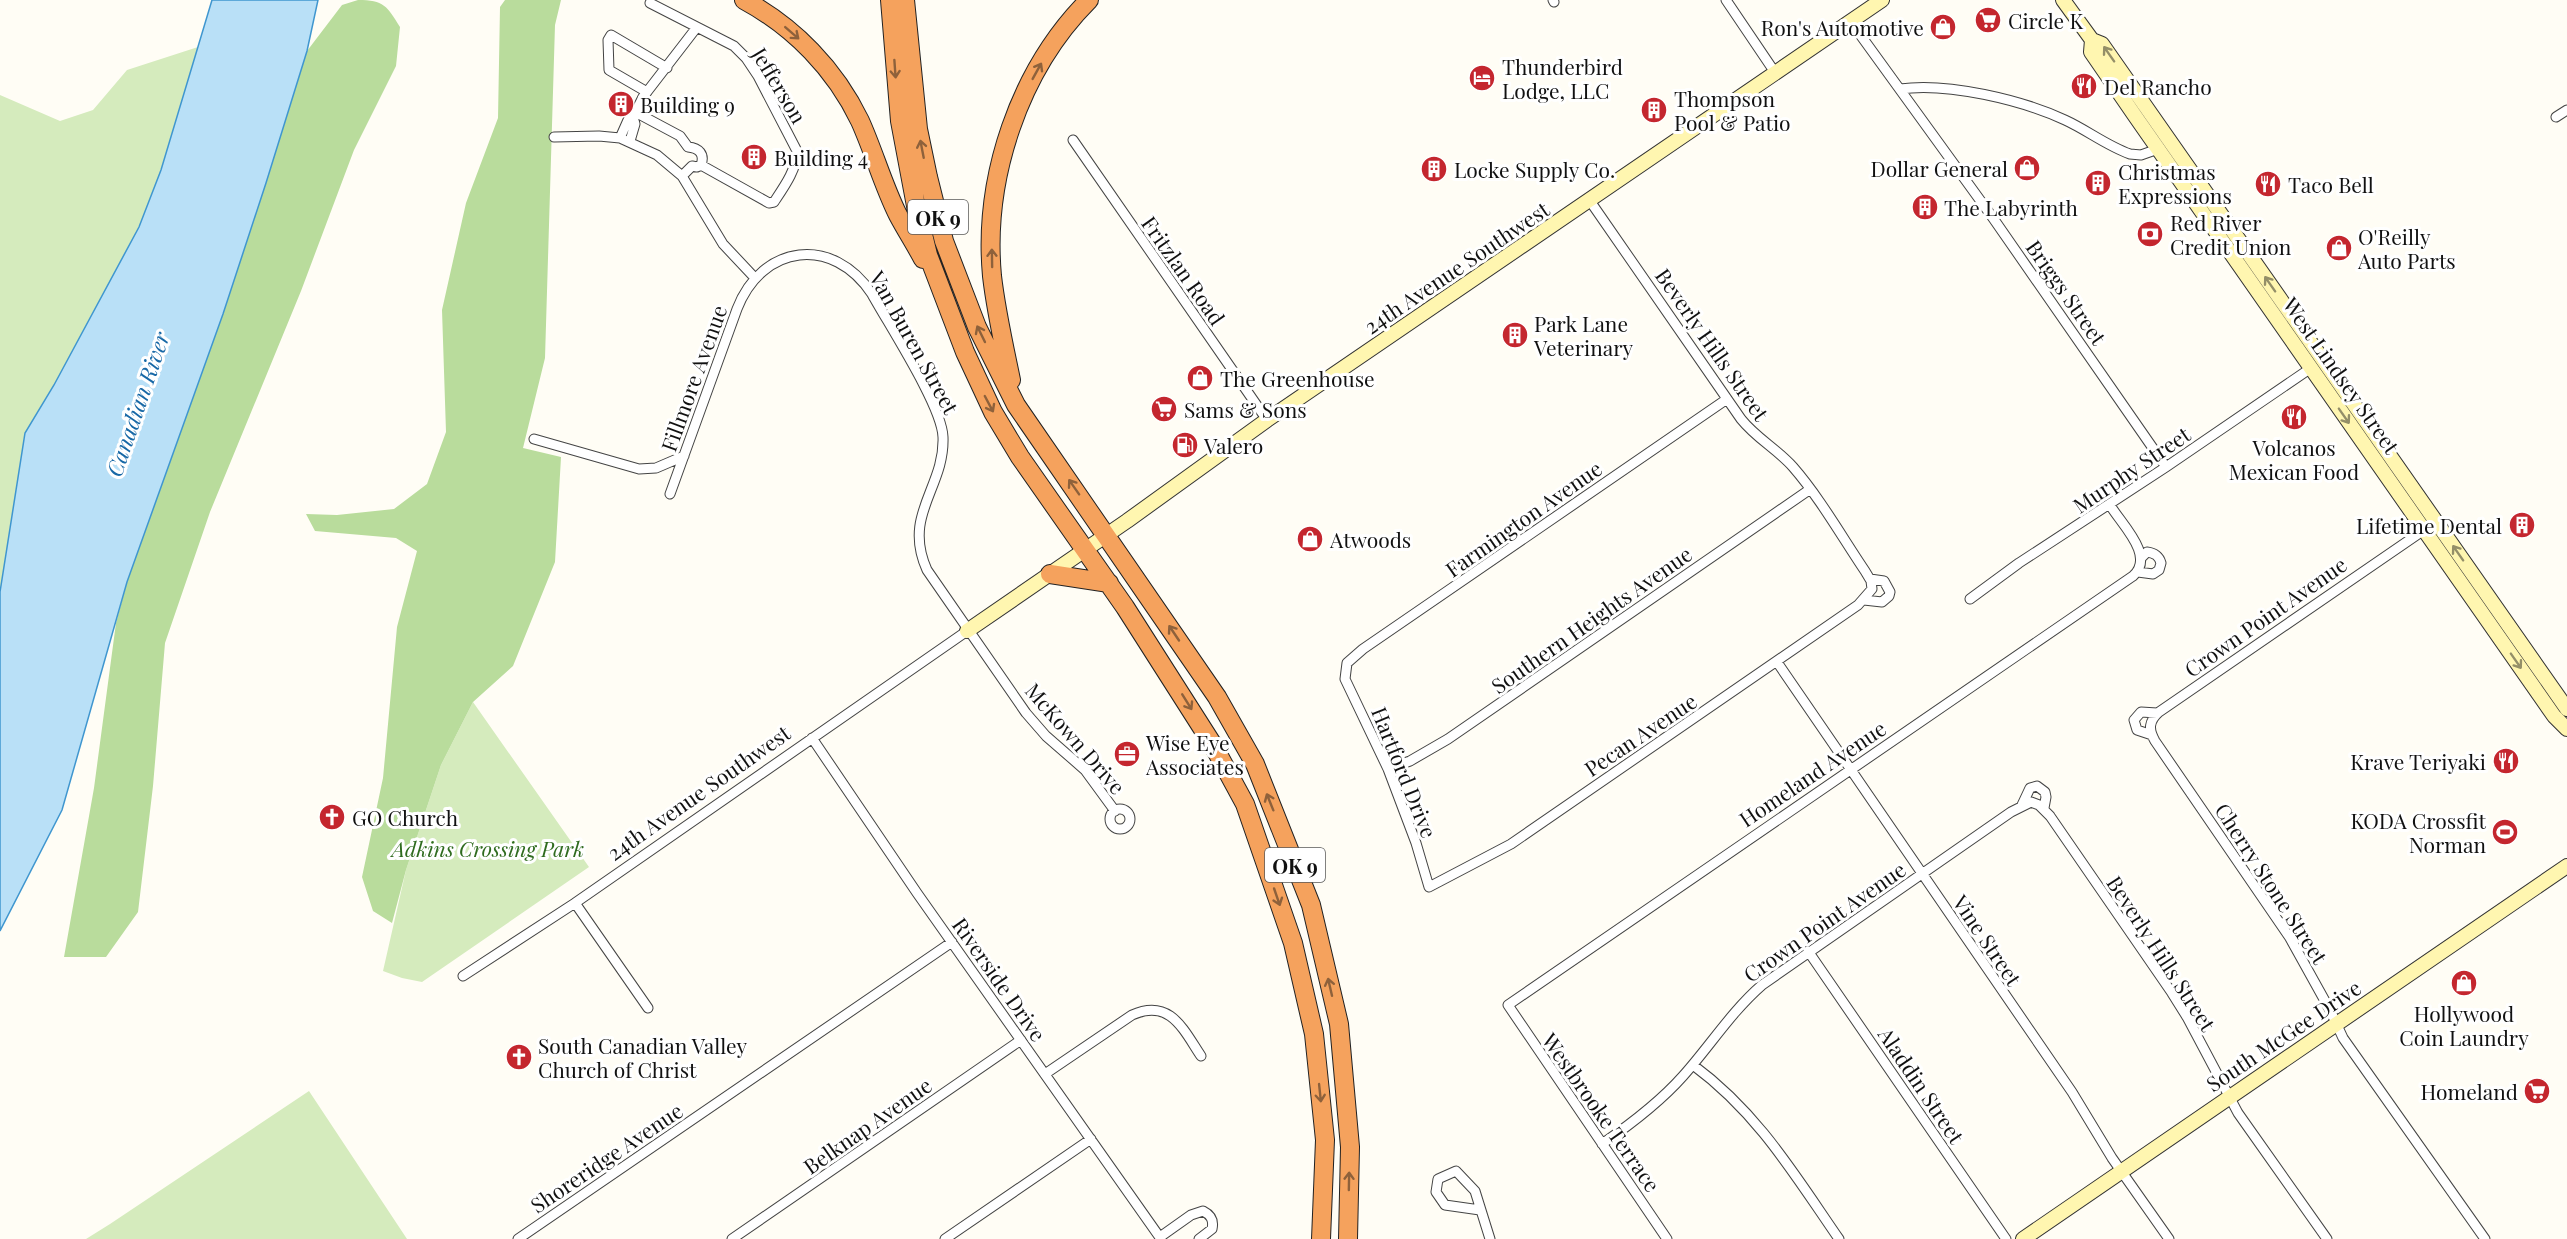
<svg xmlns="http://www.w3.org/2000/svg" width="2567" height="1239" viewBox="0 0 2567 1239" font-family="'Playfair Display',serif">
<rect width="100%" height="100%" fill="#fffdf5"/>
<path fill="#d5ebbd" d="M198,47L161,170L139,227L54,385L25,433L0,592V95L60,121L93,110L127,70Z
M473,702L589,867L422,982L402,978L383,971L406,870L441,765Z
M309,1091L407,1239H86L110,1224Z"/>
<path fill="#b9dc9c" d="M358,0C384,0 387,6 400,27L396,66L354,150L301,291L210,512L165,643L153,786L138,912L106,957H64L94,788L116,623L127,582L223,314L307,51L342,5Z
M505,0H561L555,25L545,358L523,448L561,457L555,562L513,666L473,702L441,765L406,870L392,923L373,911L362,877L383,778L397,627L417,551L396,538L315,531L306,514L337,515L394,509L427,484L446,432L442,310L466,203L498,118L500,7Z"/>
<path fill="#b9e0f7" stroke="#3f96cf" stroke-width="1.5" d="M212,0H318L307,51L266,183L223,314L127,582L62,810L0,931V592L25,433L54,385L139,227L161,170Z"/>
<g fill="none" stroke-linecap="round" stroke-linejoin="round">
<defs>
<path id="street" d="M1553,0L1554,2
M1726,0L1776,74
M650,3L734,46L746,58L758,76L797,151C797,169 784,187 774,202L769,203L701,165L697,167L692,166L682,176
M1851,22L1993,218L2166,467
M1900,89C1947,82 2022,100 2065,120C2087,130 2107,146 2130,154L2141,155L2158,149
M647,92L609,70L608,40L611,35L667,68
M635,112L680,136L688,147C699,148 705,154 701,165
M2556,117L2567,110
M554,137L599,136L620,138L657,155L682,176L723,244L754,277
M620,138L628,120L633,117L643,97L697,27
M1073,140L1267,420
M630,141L635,124L633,117
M1590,201L1741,419C1756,438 1777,449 1793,467C1820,498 1842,537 1865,571L1871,581L1872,589L1858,605L1511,844L1429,887L1416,843L1388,769L1345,679L1347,663L1363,649L1727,399
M534,439L639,469L656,468L684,456
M670,494L737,309C762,244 833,235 872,294C889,325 942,406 943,437C945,488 902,514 927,570L1026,713L1046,736L1085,770L1115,811
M2424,530L2159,712C2149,721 2148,729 2155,741L2290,938L2330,1010L2343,1038L2485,1239
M2138,572L2153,574L2159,570L2161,563C2159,556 2155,553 2147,552L2142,557
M1970,599L2019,563L2166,467L2311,368
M1864,600L1882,602L1889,596L1890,592L1884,581L1870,579
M1777,662L2072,1092L2112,1158L2169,1239
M2152,735L2137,730L2134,720L2141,712L2157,713
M812,738L917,893L1161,1239
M1388,769L1410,761L1448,739L1809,490
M2022,805L2030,788L2037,786L2045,792L2046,797L2044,808
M1110 819a10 10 0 1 1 20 0a10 10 0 1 1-20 0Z
M575,903L648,1008
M1808,951L2006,1239
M463,976L575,903L967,631
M1693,1065C1758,1113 1794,1174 1839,1239
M1045,1074L1132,1015C1170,998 1183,1029 1201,1056
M1602,1144C1631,1124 1660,1102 1683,1076C1710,1046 1731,1012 1762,985L2011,812L2031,802L2039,805L2050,816L2172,993L2187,1017L2238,1113L2327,1239
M1480,1210L1445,1205L1436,1192L1438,1179L1456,1171L1475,1191L1490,1239
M1160,1237L1191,1215L1203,1211C1211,1215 1214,1220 1212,1229L1199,1239
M518,1239L952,942
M732,1239L1021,1040
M945,1239L1091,1139
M1667,1239L1508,1005L2133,576C2156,556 2121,524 2110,505"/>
<path id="secondary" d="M2063,0L2092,40L2102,44L2567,709
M2092,40L2091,52L2135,116L2554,716L2567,729
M967,631L1127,521L1267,420L1882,0
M2023,1239L2567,866"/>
<path id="highway" d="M744,0C794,27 835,69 860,121C874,152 883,185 898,215C906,230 915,244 923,259
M890,0L900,121L916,206L928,255L965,352L993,412L1020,457L1125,607L1213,745L1245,804L1293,943L1314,1034L1325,1140L1321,1239
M905,0L918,129L928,177L944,241L977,327L1016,405L1217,697L1255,764L1311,905L1339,1024L1350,1147L1348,1239
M1011,380C1004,346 996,311 992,276C983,178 1019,70 1089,0
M1050,574L1109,583"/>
</defs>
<use href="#street" stroke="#444" stroke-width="11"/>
<use href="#secondary" stroke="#333" stroke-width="16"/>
<use href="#highway" stroke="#222" stroke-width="20"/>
<use href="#street" stroke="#fff" stroke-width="9"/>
<use href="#secondary" stroke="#fff6b0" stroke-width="14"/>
<use href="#highway" stroke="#f5a25d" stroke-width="18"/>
</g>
<defs><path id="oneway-shaft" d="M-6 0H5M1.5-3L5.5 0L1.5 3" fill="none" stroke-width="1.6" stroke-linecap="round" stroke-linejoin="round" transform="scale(1.5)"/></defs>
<g stroke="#8e613b">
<use href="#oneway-shaft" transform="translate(792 33) rotate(41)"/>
<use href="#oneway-shaft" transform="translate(895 69) rotate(86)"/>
<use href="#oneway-shaft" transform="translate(1037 71) rotate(-61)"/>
<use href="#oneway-shaft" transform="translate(922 149) rotate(-101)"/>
<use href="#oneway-shaft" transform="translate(992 258) rotate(-91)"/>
<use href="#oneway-shaft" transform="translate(981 334) rotate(-116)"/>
<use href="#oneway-shaft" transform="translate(989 404) rotate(62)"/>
<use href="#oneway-shaft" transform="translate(1074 487) rotate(-125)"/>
<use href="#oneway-shaft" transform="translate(1174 633) rotate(-124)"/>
<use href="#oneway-shaft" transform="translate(1187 702) rotate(58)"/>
<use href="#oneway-shaft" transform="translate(1270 802) rotate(-112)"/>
<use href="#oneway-shaft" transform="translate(1277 897) rotate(71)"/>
<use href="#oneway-shaft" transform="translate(1330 987) rotate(-103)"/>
<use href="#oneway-shaft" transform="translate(1320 1093) rotate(84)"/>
<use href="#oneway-shaft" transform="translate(1349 1181) rotate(-89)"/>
</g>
<g stroke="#948f68">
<use href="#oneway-shaft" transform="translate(2109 54) rotate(-125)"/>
<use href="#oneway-shaft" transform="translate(2270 284) rotate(-125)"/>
<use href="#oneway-shaft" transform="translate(2344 416) rotate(55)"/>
<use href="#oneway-shaft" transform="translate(2458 553) rotate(-125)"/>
<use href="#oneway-shaft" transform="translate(2516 661) rotate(55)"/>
</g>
<defs>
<symbol id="supermarket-disc" viewBox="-11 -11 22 22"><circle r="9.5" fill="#c4262e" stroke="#fff"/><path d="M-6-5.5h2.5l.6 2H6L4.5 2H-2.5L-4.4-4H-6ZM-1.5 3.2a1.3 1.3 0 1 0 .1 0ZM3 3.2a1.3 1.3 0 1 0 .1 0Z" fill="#fff"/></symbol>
<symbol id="shop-disc" viewBox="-11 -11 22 22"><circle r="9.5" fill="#c4262e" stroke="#fff"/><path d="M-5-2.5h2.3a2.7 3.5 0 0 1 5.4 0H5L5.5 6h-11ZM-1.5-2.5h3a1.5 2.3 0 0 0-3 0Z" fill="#fff"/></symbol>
<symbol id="hotel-disc" viewBox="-11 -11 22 22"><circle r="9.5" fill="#c4262e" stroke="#fff"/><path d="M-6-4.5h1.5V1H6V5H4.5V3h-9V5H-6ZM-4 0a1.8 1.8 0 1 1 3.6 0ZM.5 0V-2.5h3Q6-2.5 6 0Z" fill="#fff"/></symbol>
<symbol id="restaurant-disc" viewBox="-11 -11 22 22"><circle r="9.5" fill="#c4262e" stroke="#fff"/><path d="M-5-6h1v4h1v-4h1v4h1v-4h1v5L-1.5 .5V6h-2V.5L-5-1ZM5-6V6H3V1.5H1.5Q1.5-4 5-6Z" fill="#fff"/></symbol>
<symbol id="building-disc" viewBox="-11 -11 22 22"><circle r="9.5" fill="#c4262e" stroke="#fff"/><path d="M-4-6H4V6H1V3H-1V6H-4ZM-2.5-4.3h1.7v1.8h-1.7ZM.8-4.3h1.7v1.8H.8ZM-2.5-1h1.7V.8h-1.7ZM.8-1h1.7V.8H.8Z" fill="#fff"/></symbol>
<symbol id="bank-disc" viewBox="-11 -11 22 22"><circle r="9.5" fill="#c4262e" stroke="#fff"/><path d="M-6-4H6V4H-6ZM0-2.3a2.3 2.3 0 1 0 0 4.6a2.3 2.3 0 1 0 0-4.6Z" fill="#fff"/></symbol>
<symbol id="fuel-disc" viewBox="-11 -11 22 22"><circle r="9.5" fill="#c4262e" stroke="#fff"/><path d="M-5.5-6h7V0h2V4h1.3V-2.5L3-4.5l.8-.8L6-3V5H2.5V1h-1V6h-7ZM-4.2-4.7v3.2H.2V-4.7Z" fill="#fff"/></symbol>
<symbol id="office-disc" viewBox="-11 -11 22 22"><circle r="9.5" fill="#c4262e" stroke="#fff"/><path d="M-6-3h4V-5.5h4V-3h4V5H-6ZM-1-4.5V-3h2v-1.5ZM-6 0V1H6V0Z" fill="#fff"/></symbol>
<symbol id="church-disc" viewBox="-11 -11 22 22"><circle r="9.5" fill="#c4262e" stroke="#fff"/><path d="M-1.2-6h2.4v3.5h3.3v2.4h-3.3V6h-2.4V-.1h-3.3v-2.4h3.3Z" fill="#fff"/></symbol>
<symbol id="stadium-disc" viewBox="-11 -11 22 22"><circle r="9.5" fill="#c4262e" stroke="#fff"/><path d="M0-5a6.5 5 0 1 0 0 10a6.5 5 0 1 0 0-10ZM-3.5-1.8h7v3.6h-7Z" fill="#fff"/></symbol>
</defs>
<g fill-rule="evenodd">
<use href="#supermarket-disc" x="1973" y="5" width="30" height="30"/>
<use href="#shop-disc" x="1928" y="12" width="30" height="30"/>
<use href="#hotel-disc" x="1467" y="63" width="30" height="30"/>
<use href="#restaurant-disc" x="2069" y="71" width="30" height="30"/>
<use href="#building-disc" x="606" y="89" width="30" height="30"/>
<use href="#building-disc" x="1639" y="95" width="30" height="30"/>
<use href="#building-disc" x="739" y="142" width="30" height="30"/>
<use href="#shop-disc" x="2012" y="153" width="30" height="30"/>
<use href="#building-disc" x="1419" y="154" width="30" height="30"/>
<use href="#building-disc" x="2083" y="168" width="30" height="30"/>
<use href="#restaurant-disc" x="2253" y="169" width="30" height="30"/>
<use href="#building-disc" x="1910" y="192" width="30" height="30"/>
<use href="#bank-disc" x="2135" y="219" width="30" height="30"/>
<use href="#shop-disc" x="2324" y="233" width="30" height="30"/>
<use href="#building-disc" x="1500" y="320" width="30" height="30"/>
<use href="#shop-disc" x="1185" y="363" width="30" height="30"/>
<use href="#supermarket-disc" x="1149" y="394" width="30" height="30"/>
<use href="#restaurant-disc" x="2279" y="402" width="30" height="30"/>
<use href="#fuel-disc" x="1170" y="430" width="30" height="30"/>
<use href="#building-disc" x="2507" y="510" width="30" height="30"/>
<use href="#shop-disc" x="1295" y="524" width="30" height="30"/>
<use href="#office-disc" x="1112" y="739" width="30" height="30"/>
<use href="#restaurant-disc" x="2491" y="746" width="30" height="30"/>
<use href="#church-disc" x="317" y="802" width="30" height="30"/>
<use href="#stadium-disc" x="2490" y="817" width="30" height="30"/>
<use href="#shop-disc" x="2449" y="968" width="30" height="30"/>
<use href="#church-disc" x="504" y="1042" width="30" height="30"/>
<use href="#supermarket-disc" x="2522" y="1076" width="30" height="30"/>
</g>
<g text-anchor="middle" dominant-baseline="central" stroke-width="6" stroke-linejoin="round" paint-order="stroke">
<g fill="#fff" stroke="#585858" stroke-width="1.5">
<rect x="908" y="200" width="60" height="34" rx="4.5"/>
<rect x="1265" y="848" width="60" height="34" rx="4.5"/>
</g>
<g font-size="20" font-weight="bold" fill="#111">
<text x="938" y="217">OK 9</text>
<text x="1295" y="865">OK 9</text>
</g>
<g font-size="21" fill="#111" stroke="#fff" text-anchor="start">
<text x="2008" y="20">Circle K</text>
<text x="1924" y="27" text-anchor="end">Ron's Automotive</text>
<text x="1502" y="66">Thunderbird<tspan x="1502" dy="24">Lodge, LLC</tspan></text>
<text x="2104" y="86">Del Rancho</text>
<text x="1674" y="98">Thompson<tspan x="1674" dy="24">Pool &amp; Patio</tspan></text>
<text x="640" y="104">Building 9</text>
<text x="774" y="157">Building 4</text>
<text x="2008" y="168" text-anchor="end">Dollar General</text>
<text x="1454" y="169">Locke Supply Co.</text>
<text x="2118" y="171">Christmas<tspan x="2118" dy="24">Expressions</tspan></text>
<text x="2288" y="184">Taco Bell</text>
<text x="1944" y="207">The Labyrinth</text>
<text x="2170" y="222">Red River<tspan x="2170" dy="24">Credit Union</tspan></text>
<text x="2358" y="236">O'Reilly<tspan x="2358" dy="24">Auto Parts</tspan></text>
<text x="1534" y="323">Park Lane<tspan x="1534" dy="24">Veterinary</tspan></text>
<text x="1220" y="378">The Greenhouse</text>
<text x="1184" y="409">Sams &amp; Sons</text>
<text x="1204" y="445">Valero</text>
<text x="2294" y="447" text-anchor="middle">Volcanos<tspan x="2294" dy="24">Mexican Food</tspan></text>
<text x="2502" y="525" text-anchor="end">Lifetime Dental</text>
<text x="1330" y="539">Atwoods</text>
<text x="1146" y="742">Wise Eye<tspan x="1146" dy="24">Associates</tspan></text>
<text x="2486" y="761" text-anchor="end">Krave Teriyaki</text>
<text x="352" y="817">GO Church</text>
<text x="2486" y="820" text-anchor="end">KODA Crossfit<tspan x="2486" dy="24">Norman</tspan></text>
<text x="2464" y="1013" text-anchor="middle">Hollywood<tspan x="2464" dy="24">Coin Laundry</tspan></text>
<text x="538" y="1045">South Canadian Valley<tspan x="538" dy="24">Church of Christ</tspan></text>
<text x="2518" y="1091" text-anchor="end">Homeland</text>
</g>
<g font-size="21" fill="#111" stroke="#fff">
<text transform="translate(780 85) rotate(59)">Jefferson</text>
<text transform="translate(1456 267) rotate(-34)">24th Avenue Southwest</text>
<text transform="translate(1184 270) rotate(55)">Fritzlan Road</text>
<text transform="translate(2067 292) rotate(55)">Briggs Street</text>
<text transform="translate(915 342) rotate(61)">Van Buren Street</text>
<text transform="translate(1713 344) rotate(55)">Beverly Hills Street</text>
<text transform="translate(2342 375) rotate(55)">West Lindsey Street</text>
<text transform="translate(693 378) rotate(-70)">Fillmore Avenue</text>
<text transform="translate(2131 469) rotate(-34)">Murphy Street</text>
<text transform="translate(1523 518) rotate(-35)">Farmington Avenue</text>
<text transform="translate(2265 616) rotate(-35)">Crown Point Avenue</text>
<text transform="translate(1591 619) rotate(-35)">Southern Heights Avenue</text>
<text transform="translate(1640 734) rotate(-34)">Pecan Avenue</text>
<text transform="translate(1076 738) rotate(49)">McKown Drive</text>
<text transform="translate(1405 772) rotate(68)">Hartford Drive</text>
<text transform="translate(1812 773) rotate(-34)">Homeland Avenue</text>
<text transform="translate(698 792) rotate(-35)">24th Avenue Southwest</text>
<text transform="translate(2272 883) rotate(57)">Cherry Stone Street</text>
<text transform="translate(1824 921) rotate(-35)">Crown Point Avenue</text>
<text transform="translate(1988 940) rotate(56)">Vine Street</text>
<text transform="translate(2162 953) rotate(57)">Beverly Hills Street</text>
<text transform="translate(1000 979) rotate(55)">Riverside Drive</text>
<text transform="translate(2283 1035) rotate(-34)">South McGee Drive</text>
<text transform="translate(1922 1085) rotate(56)">Aladdin Street</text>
<text transform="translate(1602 1112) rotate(55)">Westbrooke Terrace</text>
<text transform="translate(867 1125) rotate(-35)">Belknap Avenue</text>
<text transform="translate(606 1157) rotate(-34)">Shoreridge Avenue</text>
</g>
<g font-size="21" font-style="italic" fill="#2f6b1f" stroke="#fff">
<text x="488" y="848">Adkins Crossing Park</text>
</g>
<g font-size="22" font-style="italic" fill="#1768a6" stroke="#fff">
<text transform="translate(137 404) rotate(-71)">Canadian River</text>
</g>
</g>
</svg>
